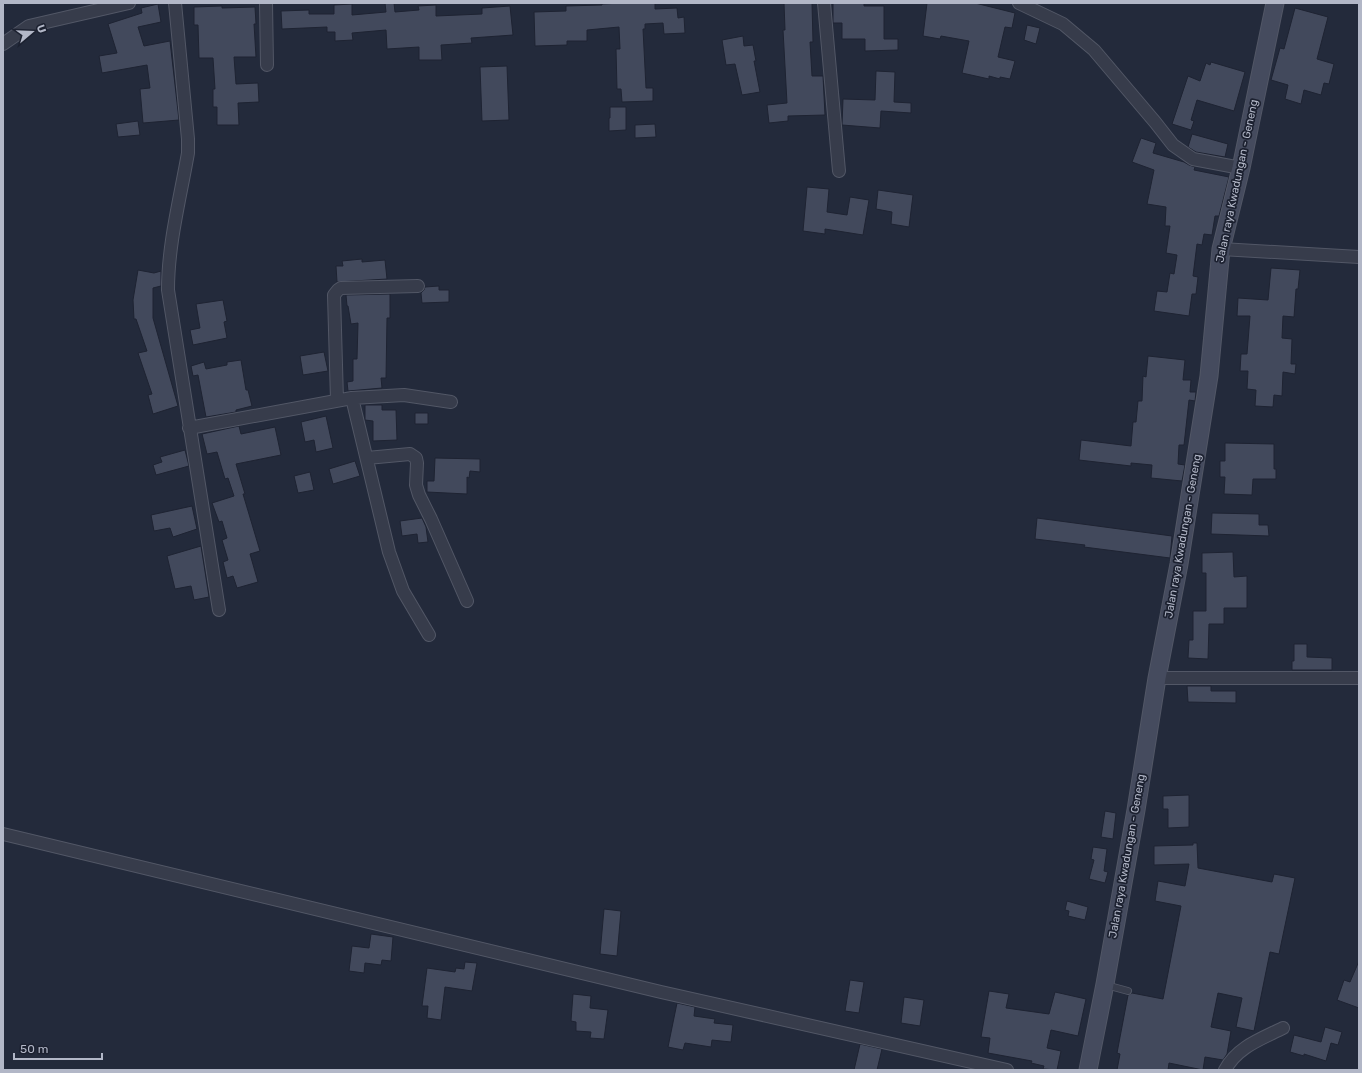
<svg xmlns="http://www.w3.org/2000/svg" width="1362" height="1073" viewBox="0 0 1362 1073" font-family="Rubik,sans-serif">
<rect width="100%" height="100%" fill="#232a3b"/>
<path fill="#42495c" stroke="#1e2332" d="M385,3H394L395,12L419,10L418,6L436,5V16L482,14V8L510,6L513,35L471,38L472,43L441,45L442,60H419V47L387,49L386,30L352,33L353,40L335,41V32H327V27L282,29L281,11L309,10V14H334V5L352,4V15L386,12Z
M622,3H655V9L677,8L678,18L684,17L685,33L664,34L663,23L645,24V29H643L646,88H653V101L622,102L621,89H617L616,49H620L619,27L587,30V41H567V45L535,46L534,12L566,11V6L602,5V4Z
M784,3H812L813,42H810L812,76H823L825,115L788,116V121L769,123L767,105L787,103L783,30H785Z
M833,3H864V6H884V39H898V50L865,51V39H842V23H833Z
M927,3H975L1015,13L1012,28L1005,27L998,57L1015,61L1010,79L1000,77V79L989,76V79L962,73L969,41L941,36L940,39L923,36Z
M158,4L161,22L138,27L144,46L170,41L179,120L143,123L140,89L150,88L147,65L102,73L99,56L117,53L108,24L142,13L141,8Z
M222,6V8L255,7L256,24H254L256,57H234L236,84L258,83L259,102L238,103L239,125H217V107H213V89H215L213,58H199L198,25H194V7Z
M1295,8L1328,17L1317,59L1334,64L1329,84L1324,83L1321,95L1304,90L1301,104L1285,99L1288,85L1271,80L1280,48L1284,49Z
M1027,25L1040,28L1036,44L1024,40Z
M743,36L744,46L753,45L756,61H754L760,92L742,95L735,64L726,65L722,40Z
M1211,62L1245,72L1234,111L1197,100L1191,120L1194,121L1191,130L1172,124L1188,76L1200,81L1206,63L1210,65Z
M507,66L509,120L482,121L480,67Z
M876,71L895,72L894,102L911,103V113L881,111L880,128L842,125L843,99L875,100Z
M610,107H626V130L609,131V118H610Z
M138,121L140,135L118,137L116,124Z
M655,124L656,137L635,138V125Z
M1192,134L1228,144L1225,157L1196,152L1188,147Z
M1141,138L1156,143L1153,153L1184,162L1189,165L1195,167L1194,170L1229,177L1219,216H1215L1212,235L1204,234L1202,245L1197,244L1193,276L1198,277L1196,294H1192L1189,316L1154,311L1157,291L1167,292L1170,273L1174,274L1177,255L1166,253L1170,226H1165L1166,207L1147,204L1154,170L1132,162Z
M807,187L829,189L827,212L847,215L850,197L869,200L863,235L825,229V234L803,231Z
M878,190L913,195L909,227L891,224L892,212L876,209Z
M362,259V262L385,260L387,279L337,282L336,266H343L342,261Z
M1271,268L1300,270L1298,289H1296L1294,317L1283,316L1282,338L1292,339L1291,364H1296L1295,374L1283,372L1282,396L1274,395L1273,407L1255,406L1256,390L1247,389L1248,371H1240L1241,354H1247L1250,316H1237L1238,298L1268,300Z
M138,270L154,273L161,271V286L153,288V318L178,406L153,414L148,395L152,394L138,353L147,351L136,319H134L133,300Z
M439,286V290H449V302L422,303L421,293L424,290L425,287Z
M390,294V318H387L386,378H381L382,388L348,391L347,382L353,381V359H357L358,323L351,324L348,306H347L346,295Z
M223,300L227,321L224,322L227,338L193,345L190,330L200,328L196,304Z
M324,352L328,371L303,375L300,356Z
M1148,356L1185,360L1183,380H1191L1190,392H1196L1195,401L1189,400L1184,445H1179L1178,464L1185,465L1182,481L1151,478L1152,465L1131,463V466L1079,460L1081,440L1131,446L1133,422H1136L1138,401H1142L1143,376L1146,377Z
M241,360L246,390H248L252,406L236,410V412L206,417L198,375L193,376L191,366L204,362L206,369L227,365V362Z
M365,405H382V410H396L397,440L373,441V421L365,420Z
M415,413H428V424H415Z
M326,416L333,448L316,452L314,440L305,442L301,422Z
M239,426L241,434L275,427L281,455L236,464L245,494H243L260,551L250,554L258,582L237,588L233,576L227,578L223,562L228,560L222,540L227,538L222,521L219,522L212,503L234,496L228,478L225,479L217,452L207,454L202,434Z
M1225,443L1274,444V469H1276V479H1253L1252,495L1224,494L1225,477H1220V461H1225Z
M185,450L189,466L156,475L153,465L162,462L160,457Z
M435,458L480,459V472L470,471L469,478L467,477V494L427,492V481H434Z
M355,461L360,476L333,484L329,469Z
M310,472L314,490L298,493L294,476Z
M192,506L197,529L173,537L170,528L154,531L151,515Z
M1212,513L1259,514V525H1268L1269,536L1211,534Z
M422,518L426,527L428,542L418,543L417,534L402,536L400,521Z
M1037,518L1172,536L1170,558L1084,547L1085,545L1035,539Z
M201,546L209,597L194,600L191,586L175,589L167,556Z
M1233,552L1234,577L1247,576V608H1224V624H1209L1208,659L1188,658L1189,640H1193V611H1206V573H1202V553Z
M1294,644H1307V657L1332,658V670H1292V661H1294Z
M1187,686H1211V691H1236V703L1188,702Z
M1189,795V827L1168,828V809H1163V796Z
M1105,811L1116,813L1113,839L1101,837Z
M1193,843H1197L1198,868L1272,882L1274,874L1295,878L1279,954L1270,952L1254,1031L1236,1027L1242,998L1218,993L1211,1027L1231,1031L1227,1054L1223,1060L1205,1057L1203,1070L1169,1063L1168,1070H1117L1120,1054L1117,1053L1128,995L1132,993L1163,999L1181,906L1155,901L1158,881L1185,886L1189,864L1154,865V846L1193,845Z
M1093,847L1107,849L1104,871L1108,872L1105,883L1089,879L1094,860L1091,859Z
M1067,901L1088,907L1085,920L1068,916L1069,911L1065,910Z
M604,909L621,911L617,956L600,954Z
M371,934L393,937L391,961L382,960L381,965L365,963L364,973L349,971L352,946L369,948Z
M1359,961V1008L1337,1000L1344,980L1350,982Z
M465,962L477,963L472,991L445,987L441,1020L427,1018L428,1006H422L427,968L455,972L456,968L464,969Z
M850,980L864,982L859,1013L845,1011Z
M989,991L1009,994L1006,1008L1049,1014L1055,992L1086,999L1078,1036L1051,1030L1047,1048L1061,1051L1057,1070L1043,1069L1044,1066L1031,1063L1032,1061L988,1053L990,1038L981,1037Z
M573,994L591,996L590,1008L608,1010L604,1039L590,1038L591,1032L576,1031V1022L571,1021Z
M904,997L924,1000L920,1026L901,1023Z
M677,1003L695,1007L694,1016L715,1019L714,1023L733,1025L731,1042L712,1040L711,1047L685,1043L683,1050L668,1047Z
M1325,1027L1342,1032L1338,1045L1331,1043L1326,1061L1304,1054V1056L1290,1052L1294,1035L1321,1042Z
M860,1044L882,1049L877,1070H854Z"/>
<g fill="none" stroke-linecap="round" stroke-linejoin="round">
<defs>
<path id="service" d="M1106,985L1128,991"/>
<path id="minor" d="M175,3L188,139V153C180,199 168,244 168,290L219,610
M266,3L267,65
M824,3L839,171
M1019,3L1063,24L1094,50L1155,122L1173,145L1193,159L1241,168
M3,44L29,26L129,3
M1221,249L1359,257
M352,398L404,395L451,402
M337,400L334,295L338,290L341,288L418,286
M189,428L352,398L389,552L403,591L429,635
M367,458L410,454L416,458L417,463L416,485L419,495L431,519L467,601
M1157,678H1359
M3,834L661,992L1007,1070
M1225,1070C1237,1047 1261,1039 1283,1028"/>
<path id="secondary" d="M1088,1070L1105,984L1136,810L1157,678L1179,564L1209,376L1221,249L1241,168L1275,3"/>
</defs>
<use href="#service" stroke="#525766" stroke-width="8"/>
<use href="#minor" stroke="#525766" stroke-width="14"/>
<use href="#secondary" stroke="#525766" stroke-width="19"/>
<use href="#service" stroke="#373c4b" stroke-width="6"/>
<use href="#minor" stroke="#373c4b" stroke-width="12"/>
<use href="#secondary" stroke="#454b5e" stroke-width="17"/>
</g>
<g text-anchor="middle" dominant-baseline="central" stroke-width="3.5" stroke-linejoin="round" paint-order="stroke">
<g font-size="11" fill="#b2b7c7" stroke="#1c2130">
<text transform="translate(1237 181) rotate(-78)">Jalan raya Kwadungan - Geneng</text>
<text transform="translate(1183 536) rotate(-80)">Jalan raya Kwadungan - Geneng</text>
<text transform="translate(1127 856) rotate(-80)">Jalan raya Kwadungan - Geneng</text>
</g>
</g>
<rect width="1362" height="1073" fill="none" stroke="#b2b7c7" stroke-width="8"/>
<g transform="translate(32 32) rotate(71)" stroke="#1c2130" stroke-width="3" paint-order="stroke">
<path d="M0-3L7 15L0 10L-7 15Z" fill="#b2b7c7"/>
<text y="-6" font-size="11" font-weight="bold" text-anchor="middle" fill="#b2b7c7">U</text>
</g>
<path d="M14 1053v6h88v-6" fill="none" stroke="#b2b7c7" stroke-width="2"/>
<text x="20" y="1053" font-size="12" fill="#b2b7c7" stroke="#1c2130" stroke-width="3" paint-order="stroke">50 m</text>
</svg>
